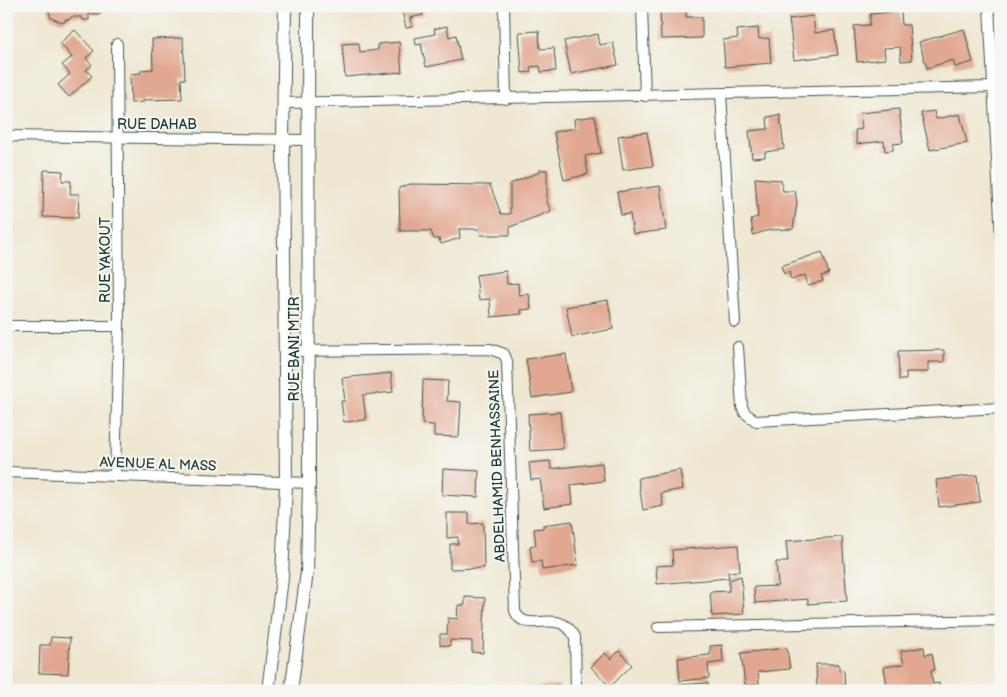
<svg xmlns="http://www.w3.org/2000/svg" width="1007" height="697" viewBox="0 0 1007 697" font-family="'Balsamiq Sans',sans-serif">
<rect width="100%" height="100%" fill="#f6f6f2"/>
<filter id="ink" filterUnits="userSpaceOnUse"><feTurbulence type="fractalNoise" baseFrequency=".02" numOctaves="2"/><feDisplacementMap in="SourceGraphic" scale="10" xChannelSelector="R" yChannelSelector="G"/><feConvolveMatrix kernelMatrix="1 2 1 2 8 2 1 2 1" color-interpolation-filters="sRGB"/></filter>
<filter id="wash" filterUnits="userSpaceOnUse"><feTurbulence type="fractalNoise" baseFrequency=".0096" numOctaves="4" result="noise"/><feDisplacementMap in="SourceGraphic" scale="20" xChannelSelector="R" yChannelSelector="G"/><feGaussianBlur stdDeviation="1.12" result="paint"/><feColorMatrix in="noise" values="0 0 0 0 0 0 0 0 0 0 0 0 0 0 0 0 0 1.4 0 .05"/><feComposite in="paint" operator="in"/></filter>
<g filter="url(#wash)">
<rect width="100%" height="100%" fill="#efe7d1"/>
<g id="blocks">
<path fill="#e2a790" d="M47,6H101V14H89V20H83L82,17H71L69,20L65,19V22H61L51,18Z
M401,6H421L423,15L410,18L412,27L406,28Z
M660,6H686V17H702V38L661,39Z
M901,11L902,25H909L912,60L901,61L900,47L884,48L885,59L857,62L854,26L870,25V14Z
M813,16L815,33L834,30L838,55L794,60L789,19Z
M447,26L449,37L456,35L461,60L426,67L421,44L416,45L415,38L435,34L434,29Z
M758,28L759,39L769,38L771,63L725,67L723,40L738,38L737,30Z
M964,29L973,62L955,67L953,60L927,68L919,42Z
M75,30L94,51L86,58L92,65L86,70L92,76L69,97L58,85L70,74L62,65L72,57L60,43Z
M539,31L540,49L554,48L556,71L541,72L540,66L530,67L531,72L522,73L519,32Z
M598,34L600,45L613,42L618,65L571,74L564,41Z
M183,38L185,79H181L182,99L144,100V102L131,103L130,74L141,73V70L153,69L152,39Z
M399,42L402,72L345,77L342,44L359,43L360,52L378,50V44Z
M899,109L903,143L893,144V150L885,151L884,141L857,144L855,130L862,129L860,113Z
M934,111L936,119L960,114L967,143L930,150L921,113Z
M780,115L784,149L765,152V157L752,158L749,131L768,129L767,117Z
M595,116L601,153L585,156L588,174L564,180L554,132L575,128L574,119Z
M647,132L653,166L623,170L618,136Z
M44,170L63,171L62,181H71L70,194H79L78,218L43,217Z
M539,170H547V202L551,211L510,227V235H481L479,229H459L460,238L441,244L439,239H434L431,231H400L399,188L410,184L490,185L501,214H510V184L539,172Z
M755,178L781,180L783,191H795L797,203L793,229L769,230L753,235L751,219L758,217Z
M660,186L666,230L633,234L630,214L621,215L617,192Z
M822,252L829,274L821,276L823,281L808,286L805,275L791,280L789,272L784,274L781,266Z
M506,271L507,284L518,283L519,295L529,294L531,309L521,310L522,314L491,317L490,299L479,300L476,275Z
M608,300L613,329L572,337L566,307Z
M944,350V362H928V372H906V380H899L898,351Z
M566,354L571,392L532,398L526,359Z
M391,373L393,392L363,395L366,420L344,422L341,401H345L342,378Z
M423,380L448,381L447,401L461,402L459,437L434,436V425L422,424Z
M560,412L563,449L530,451L528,414Z
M550,461L551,469L602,463L604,481L571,485L573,504L544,508L540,479L531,480L529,463Z
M443,469L479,471L478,497L442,495Z
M680,470L683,489L661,493L663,506L643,510L638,478Z
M977,475L980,502L939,507L936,480Z
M447,513H469V524L483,523L484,568L450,569V544H458V537L447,538Z
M572,521L578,565L542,570L541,561L532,562L530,546L536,545L534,529L543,528V525Z
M842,537L847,601L808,604V599L755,603L754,587L778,586L776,562H788L786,541Z
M738,545L740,571L728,572L729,578L657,584L656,566L673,565L672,550Z
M741,576L744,614L712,616L710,592L729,591V580Z
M465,597L485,598L483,653L472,652V641L450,640V646L440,645V634H447L448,618L457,619L458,605H465Z
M51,637L70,638L68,674L39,673L40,645H50Z
M722,645L723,662L708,664L709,678L680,681L678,658L710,655V646Z
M924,647L925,655L932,653L935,670H931L933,684L939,683L940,691H888L884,667L904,664L901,651Z
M787,648L790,669L758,672L759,684L745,685L741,653Z
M619,651L632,665L610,687L591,667L605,653L611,659Z
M816,664H839V671L844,670L845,691H817Z
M708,683L709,691H677V685Z
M559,685L560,691H520L519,688Z"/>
</g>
</g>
<g filter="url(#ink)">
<use href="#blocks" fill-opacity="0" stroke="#3e564c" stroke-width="1"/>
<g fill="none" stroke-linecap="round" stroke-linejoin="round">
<defs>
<path id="minor" d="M504,6L506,99
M642,6L645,96
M989,6L1001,238
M721,94L735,322
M284,103L992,87
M6,136L307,140
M6,326H119
M738,347L742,407L745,413L756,421L1001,408
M286,351L490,349L504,354L507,361L515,611C525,637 559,605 575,637L576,691
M6,472L309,483
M115,476L119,326L117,44
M658,627L1001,620"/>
<path id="tertiary" d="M268,691L282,578L286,484L283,139L285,6
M291,691L307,572L309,483L308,6"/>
</defs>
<use href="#minor" stroke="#3e564c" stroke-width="12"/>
<use href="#tertiary" stroke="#3e564c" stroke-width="14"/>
<use href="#minor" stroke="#fff" stroke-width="10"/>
<use href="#tertiary" stroke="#fff" stroke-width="12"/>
</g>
</g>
<g text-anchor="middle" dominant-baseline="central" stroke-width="4" stroke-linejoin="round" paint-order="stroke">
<g font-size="14" fill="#1f3d34" stroke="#f6f6f2">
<text x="157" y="124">RUE DAHAB</text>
<text transform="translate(105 260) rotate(-90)">RUE YAKOUT</text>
<text transform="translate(294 349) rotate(-90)">RUE BANI MTIR</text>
<text transform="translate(158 464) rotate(2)">AVENUE AL MASS</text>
<text transform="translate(497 466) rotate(-92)">ABDELHAMID BENHASSAINE</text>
</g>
</g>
<rect width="1007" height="697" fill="none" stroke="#f6f6f2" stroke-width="25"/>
</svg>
